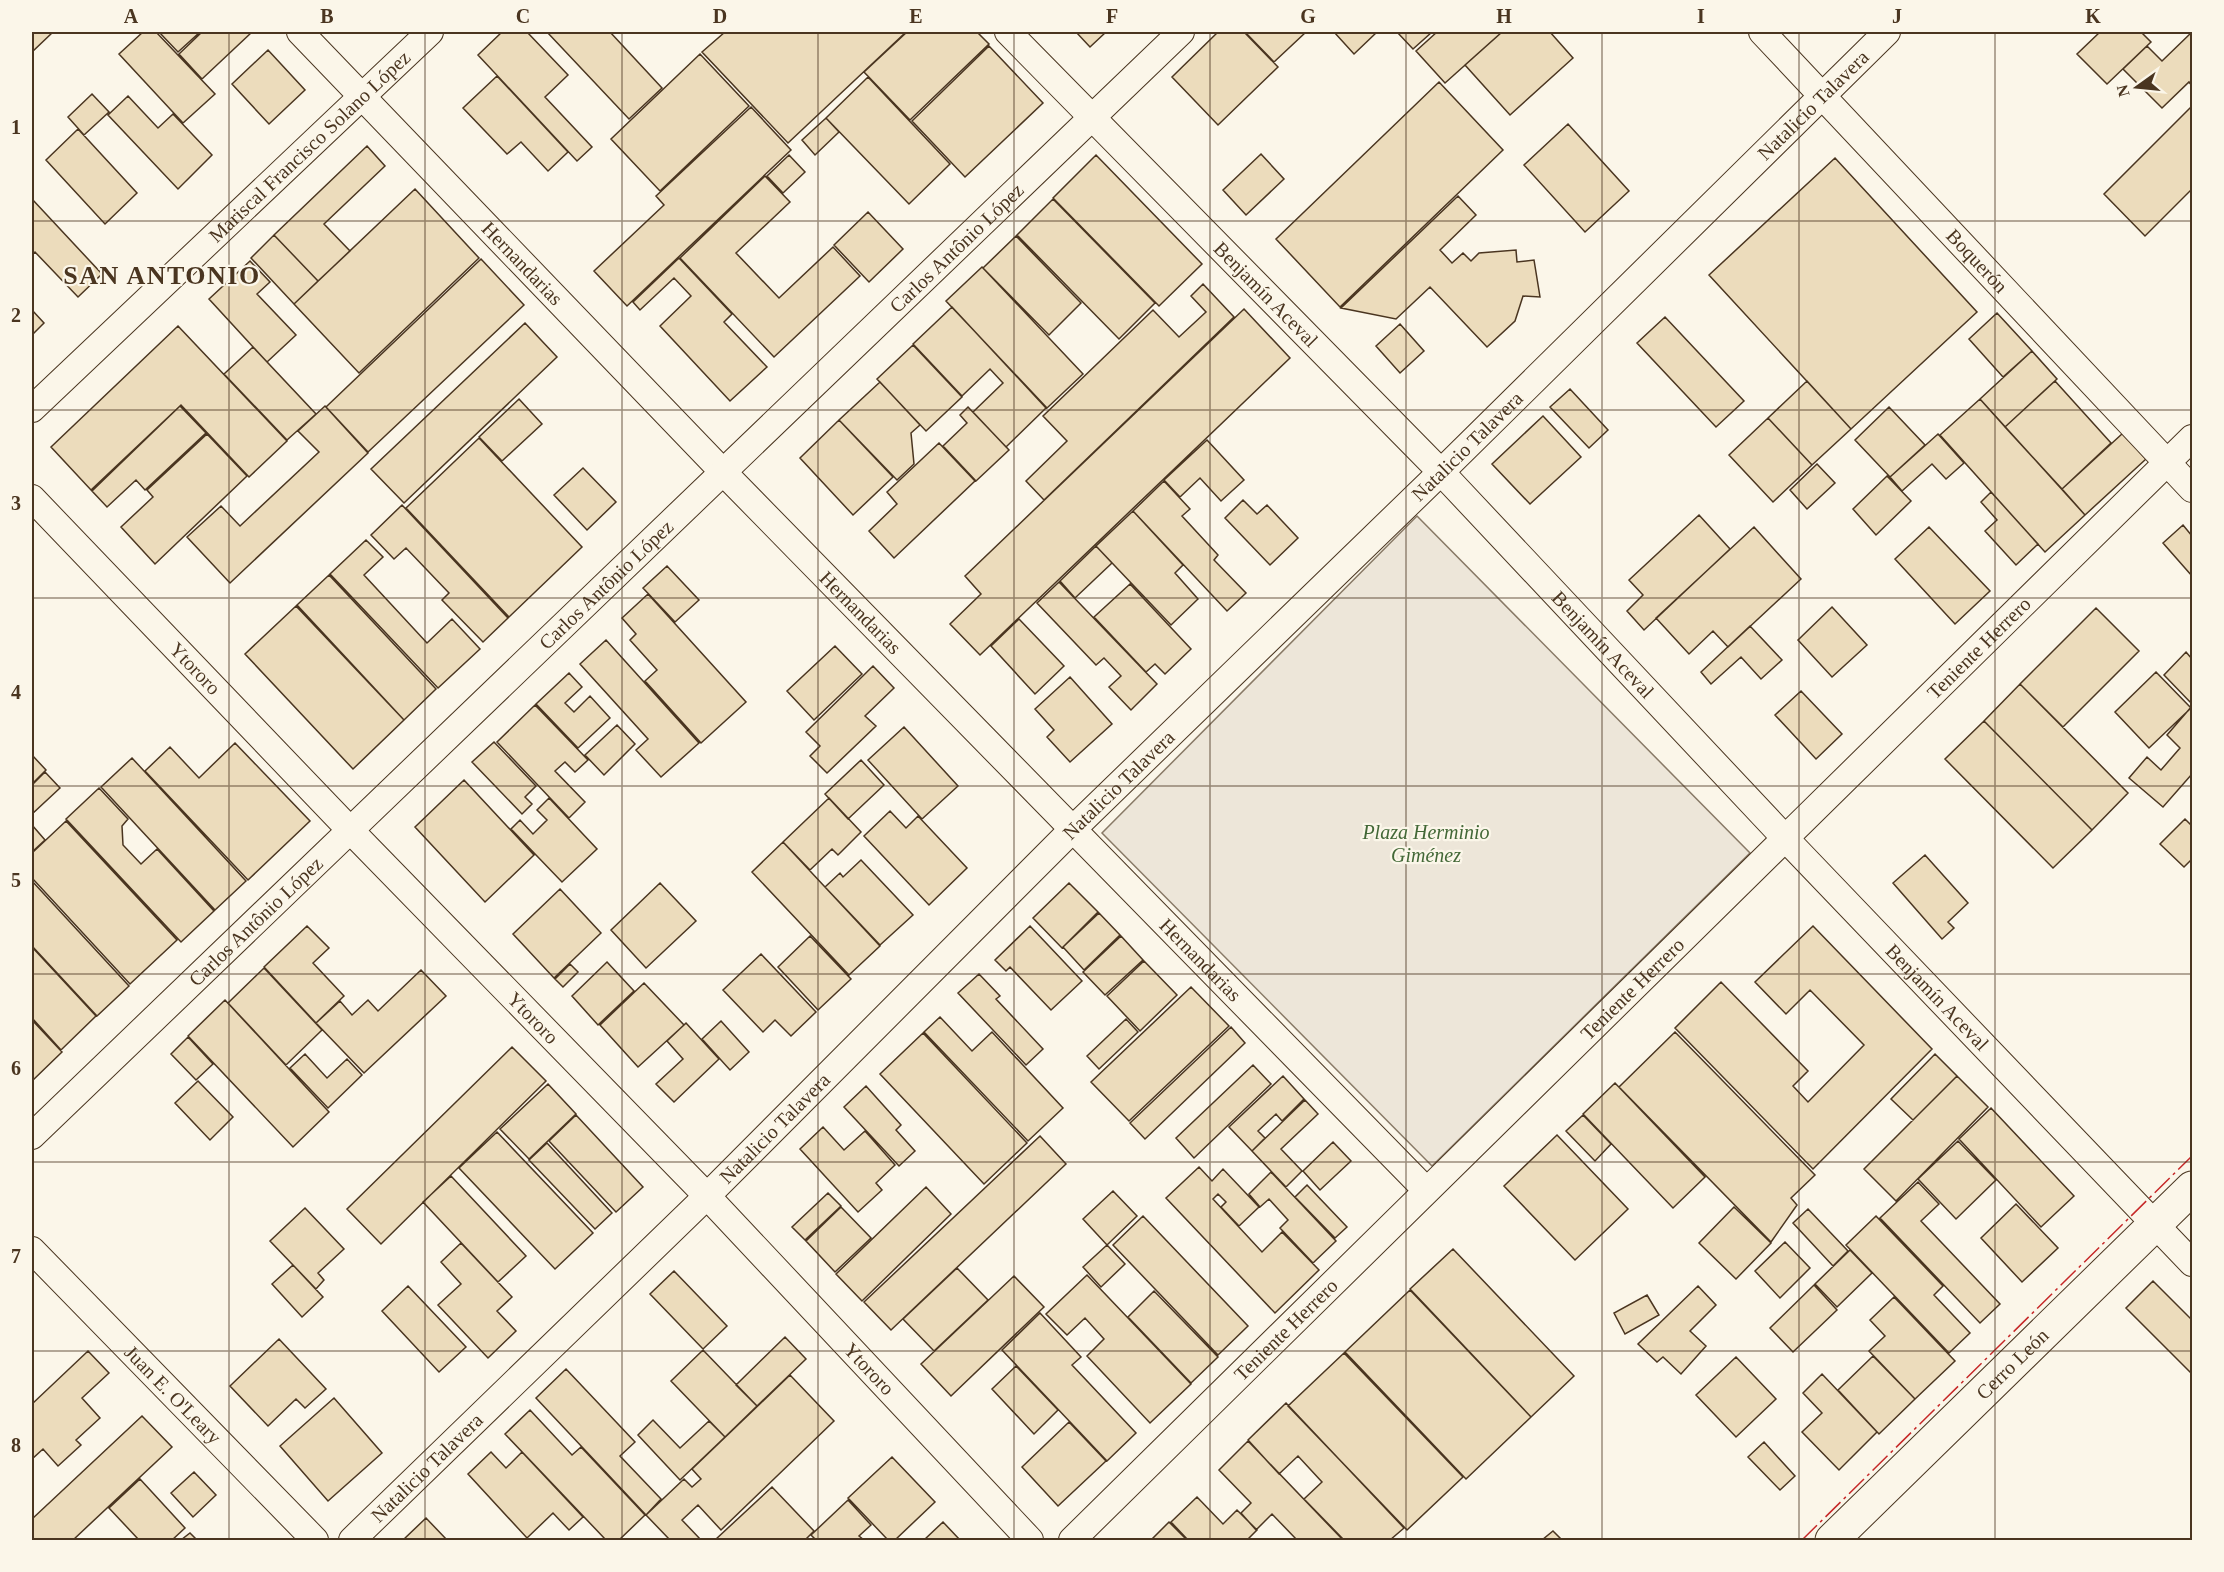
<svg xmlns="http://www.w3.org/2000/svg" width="2224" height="1572" viewBox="0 0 2224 1572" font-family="'Times New Roman',serif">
<rect width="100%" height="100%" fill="#fbf6e9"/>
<path fill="#ede6d9" stroke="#887966" stroke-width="1.5" d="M1417,516L1750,853L1432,1166L1102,833Z"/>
<path fill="#ecdcbc" stroke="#4a3520" stroke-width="1.5" d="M32,32H53L32,52Z
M143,32H156L215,94L183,123L119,54Z
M159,32H200L178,52Z
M202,32H252L202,79L179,54Z
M502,32H527L568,75L545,97L592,147L577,161L478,55Z
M547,32H610L662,88L629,119Z
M725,32H906L788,143L702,52Z
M907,32H977L989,44L910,120L864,72Z
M1076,32H1106L1090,47Z
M1218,32H1244L1278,67L1218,125L1172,77Z
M1245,32H1306L1274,62Z
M1334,32H1377L1354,54Z
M1397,32H1432L1413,49Z
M1437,32H1502L1445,83L1416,51Z
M1502,32H1550L1573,58L1510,115L1465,65Z
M2100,32H2141L2151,42L2107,84L2077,54Z
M2192,32V86L2189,82L2162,108L2123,69L2147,46L2162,61Z
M989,46L1043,103L965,177L912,121Z
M268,50L305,90L269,124L232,84Z
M700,54L749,106L660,191L611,139Z
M497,76L568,152L548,171L521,142L507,154L463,108Z
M868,77L950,164L909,204L826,118Z
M1439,82L1503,150L1340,307L1276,239Z
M92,94L109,112L84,135L68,117Z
M128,96L158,128L173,114L212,155L178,189L108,115Z
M2192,106V189L2145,236L2104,194Z
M751,107L791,150L627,306L594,271L664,205L656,196Z
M826,118L839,132L815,155L802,140Z
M1568,124L1629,191L1585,232L1524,165Z
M78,129L137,193L105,224L46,160Z
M367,146L385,166L324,224L350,251L318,281L274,235Z
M1261,154L1284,179L1246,215L1223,190Z
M789,155L805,172L783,193L767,176Z
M1096,155L1202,264L1159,306L1053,198Z
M1835,158L1977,312L1851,429L1709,275Z
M765,176L790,202L736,253L779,298L833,247L860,276L774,357L680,258Z
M415,189L479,258L359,373L294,304Z
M1458,196L1476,215L1440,250L1452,263L1463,253L1471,261L1479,253L1516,250L1517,262L1534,260L1540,297L1523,296L1515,321L1487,347L1430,287L1396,319L1341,308Z
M32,199L102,274L78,297L35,252L32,255Z
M1053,199L1155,303L1119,339L1017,235Z
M868,212L903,249L869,282L834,245Z
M274,235L318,281L294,304L251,258Z
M1016,236L1081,303L1049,335L983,268Z
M679,258L732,314L724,322L767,367L730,401L660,326L691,296L674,278L640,310L633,302Z
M481,259L524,305L368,452L326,407Z
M250,261L270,282L257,294L296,335L267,362L209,299Z
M982,267L1083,374L1047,408L946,301Z
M1203,284L1234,317L1044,500L1026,481L1067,441L1043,416L1153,310L1179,337L1206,312L1191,296Z
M952,307L1046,408L1006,447L973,412L1003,383L990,369L962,396L913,344Z
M1244,309L1290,358L980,655L950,624L981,594L965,576Z
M32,310L44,323L32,335Z
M1997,313L2032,351L2003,377L1969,339Z
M1665,317L1744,401L1716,427L1637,343Z
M525,323L557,357L404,503L371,469Z
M1400,324L1424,351L1400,373L1376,346Z
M178,326L287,441L249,477L181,405L91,490L51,447Z
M913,345L962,397L926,431L877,379Z
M253,347L316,414L287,440L224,374Z
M2032,351L2057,379L2005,427L1980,399Z
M1807,381L1851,429L1812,465L1768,418Z
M2055,381L2111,443L2062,489L2005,427Z
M880,382L920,425L911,433L914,464L897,480L839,420Z
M1570,389L1608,430L1589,448L1550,407Z
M519,399L542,424L502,461L479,437Z
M1980,399L2085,515L2045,552L1940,435Z
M180,406L206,433L145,490L136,480L107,507L92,491Z
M325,406L368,453L230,583L187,537L221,506L240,526L319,452L298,431Z
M968,407L1009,450L976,481L943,446L967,423L960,415Z
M1889,407L1925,445L1890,477L1855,440Z
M1543,416L1581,457L1530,504L1492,464Z
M1768,418L1812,465L1773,502L1729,455Z
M839,420L893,477L853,515L800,458Z
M2123,433L2146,459L2085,515L2062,489Z
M207,434L247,476L155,564L121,527L153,497L147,490Z
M1938,434L1964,463L1946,479L1932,464L1902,491L1890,477Z
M479,438L582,547L509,617L406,508Z
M1207,440L1244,480L1221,501L1200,478L1180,497L1164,480Z
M939,443L975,481L894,558L869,531L897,504L887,492Z
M1817,464L1835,483L1807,509L1790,490Z
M583,468L616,502L587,530L554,495Z
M1887,476L1911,501L1876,535L1853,509Z
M1164,481L1190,509L1182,516L1218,555L1214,560L1246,593L1227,611L1133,511Z
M1991,492L2038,544L2016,565L1985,531L1997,520L1981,502Z
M1243,500L1257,514L1267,505L1298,538L1270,565L1225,518Z
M402,505L508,618L483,642L442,600L449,593L406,548L394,559L371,535Z
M1133,511L1183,565L1175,573L1198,599L1171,625L1096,546Z
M1699,515L1730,549L1644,630L1627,611L1643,595L1629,580Z
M2183,525L2192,536V576L2163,543Z
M1754,527L1801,579L1728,647L1713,631L1689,654L1656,618Z
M1929,527L1990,591L1955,624L1895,559Z
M366,540L383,557L364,575L427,643L452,619L480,649L438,688L330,574Z
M1096,546L1112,563L1075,598L1060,581Z
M667,566L699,600L675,622L643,588Z
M329,575L436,689L404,720L297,605Z
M1059,582L1157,684L1131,710L1109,687L1121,676L1104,658L1096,665L1037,603Z
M1130,584L1191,649L1165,674L1155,664L1146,672L1094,617Z
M648,594L746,702L701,743L645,681L657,670L630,640L636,634L622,618Z
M296,606L404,720L353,769L245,654Z
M1832,607L1867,645L1832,677L1798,640Z
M2096,608L2139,651L2063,727L2020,684Z
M1019,619L1064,666L1035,694L991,646Z
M1750,626L1782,660L1761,679L1741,657L1711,684L1701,672Z
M606,640L699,743L661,777L636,750L648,739L580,664Z
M835,646L862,674L814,720L787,691Z
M2186,652L2192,659L2191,703L2164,675Z
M873,666L894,688L865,716L876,726L827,773L810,756L820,746L806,732Z
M2156,672L2191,708L2149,748L2115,712Z
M569,673L582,687L565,703L574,712L590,696L610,718L578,748L536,704Z
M1070,677L1112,724L1070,762L1047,737L1054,730L1035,709Z
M2020,684L2128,793L2092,830L1984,721Z
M1801,691L1842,734L1816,759L1775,715Z
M535,705L588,760L575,772L565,762L555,771L585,802L569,818L497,742Z
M2192,706V774L2163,807L2129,778L2147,757L2161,770L2180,748L2167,735Z
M1984,721L2092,830L2053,868L1945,759Z
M617,725L635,744L604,775L585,755Z
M904,727L958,786L922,819L868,760Z
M494,742L536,786L525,797L532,804L522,814L472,762Z
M235,743L310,821L248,880L145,771L170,747L199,778Z
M32,755L46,770L32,784Z
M132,758L246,881L215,910L101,787Z
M861,760L884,785L848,819L825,794Z
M45,772L60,788L32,814V785Z
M464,780L534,855L485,902L415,827Z
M99,788L128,819L122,826L123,845L141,864L157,849L214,911L181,942L66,819Z
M549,798L597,849L562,882L511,829L520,820L533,834L547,820L537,810Z
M829,798L861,832L838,855L832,849L810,870L783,842Z
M890,811L906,828L918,816L967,868L929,905L864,836Z
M2185,819L2192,826V859L2184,867L2160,844Z
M66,821L177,940L130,984L32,878V853Z
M32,825L45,840L32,852Z
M783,842L880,946L849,975L752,872Z
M1925,855L1968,903L1948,922L1954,928L1942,939L1893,883Z
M861,860L913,915L880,945L825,887L840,873L843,877Z
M32,881L129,986L97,1016L32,946Z
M660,883L696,921L646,968L611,930Z
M1069,883L1098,912L1062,948L1033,918Z
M560,889L601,933L554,978L513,934Z
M1099,913L1120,935L1084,970L1063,947Z
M307,926L329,948L313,963L344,996L316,1023L264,967Z
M1030,926L1082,981L1051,1010L1010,967L1006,971L995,960Z
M1813,926L1932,1049L1813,1169L1675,1028L1721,982L1808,1071L1793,1086L1808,1102L1864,1045L1810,990L1786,1014L1755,982Z
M810,936L851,979L818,1010L778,967Z
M1121,936L1143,960L1105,995L1083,972Z
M32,947L96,1016L61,1050L32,1018Z
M761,954L816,1012L791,1036L775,1020L763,1032L723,990Z
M1144,961L1177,995L1140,1031L1107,996Z
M607,962L634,991L598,1025L572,996Z
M570,964L578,972L563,987L555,979Z
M264,968L322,1030L286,1065L228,1003Z
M421,970L446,996L364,1073L316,1023L340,1001L352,1015L368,1000L378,1011Z
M979,974L1000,996L996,999L1043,1049L1026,1065L958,993Z
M644,983L684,1025L638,1067L600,1025Z
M1191,987L1229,1026L1129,1121L1091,1082Z
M225,1000L329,1112L293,1147L188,1036Z
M940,1017L972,1051L992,1032L1063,1108L1028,1141L924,1032Z
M1126,1019L1138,1032L1099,1069L1087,1056Z
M32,1020L62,1052L32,1081Z
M721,1021L749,1052L730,1070L702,1039Z
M686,1023L719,1059L674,1102L656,1084L683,1059L667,1041Z
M1231,1027L1245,1043L1145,1139L1130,1123Z
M1675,1032L1815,1175L1791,1198L1797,1205L1771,1242L1619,1087Z
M923,1033L1027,1143L984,1184L880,1074Z
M188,1037L213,1064L196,1080L171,1054Z
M512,1047L546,1081L381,1244L347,1209Z
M305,1054L327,1078L347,1059L362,1075L328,1108L290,1068Z
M1935,1054L1957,1076L1913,1120L1891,1099Z
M1253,1065L1271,1084L1194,1158L1176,1138Z
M1283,1076L1304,1099L1282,1121L1276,1114L1258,1131L1265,1138L1252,1151L1229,1127Z
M1957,1076L1988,1107L1896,1201L1864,1169Z
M198,1081L233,1117L210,1140L175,1103Z
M1615,1083L1705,1177L1673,1208L1583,1114Z
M548,1084L576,1114L529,1159L500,1129Z
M866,1086L901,1125L896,1130L915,1151L899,1166L844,1107Z
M1305,1100L1318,1114L1281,1149L1302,1171L1286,1187L1252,1151Z
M1991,1108L2074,1196L2041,1227L1959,1139Z
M576,1115L643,1187L616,1212L549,1141Z
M1583,1115L1611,1144L1595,1161L1566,1131Z
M823,1127L844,1150L865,1131L895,1165L876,1183L882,1190L858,1212L800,1149Z
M497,1132L593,1233L555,1269L459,1168Z
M1557,1135L1628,1209L1575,1260L1504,1186Z
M1040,1136L1066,1164L891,1330L864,1302Z
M1958,1141L1996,1180L1956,1219L1918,1179Z
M1333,1142L1351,1161L1320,1190L1303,1171Z
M547,1143L612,1213L595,1229L529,1160Z
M1199,1167L1212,1181L1223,1169L1259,1207L1239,1226L1221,1207L1226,1202L1218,1194L1213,1199L1262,1252L1282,1232L1319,1270L1275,1313L1166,1198Z
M1271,1172L1336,1241L1313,1263L1280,1228L1288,1220L1269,1199L1260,1207L1249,1194Z
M451,1176L526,1256L498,1282L423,1202Z
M1918,1182L1939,1204L1921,1221L2000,1304L1980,1323L1880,1218Z
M1307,1185L1347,1227L1335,1238L1295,1197Z
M926,1187L951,1214L862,1301L836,1274Z
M1113,1191L1137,1216L1107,1245L1083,1219Z
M828,1193L841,1206L805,1240L792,1227Z
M2016,1204L2058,1248L2022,1282L1981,1238Z
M841,1207L871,1238L835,1272L806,1241Z
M1734,1207L1771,1243L1736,1279L1699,1243Z
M305,1208L344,1249L318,1273L324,1280L316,1289L270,1241Z
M1808,1209L1848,1251L1833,1266L1793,1223Z
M1143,1216L1248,1326L1218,1355L1113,1245Z
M1876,1216L1943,1286L1934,1295L1970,1333L1949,1353L1846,1245Z
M1785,1242L1810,1268L1780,1298L1755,1271Z
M461,1243L512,1297L497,1311L516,1331L488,1358L438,1305L461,1284L441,1262Z
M1107,1245L1125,1264L1101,1287L1083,1267Z
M1453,1249L1574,1376L1531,1417L1410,1289Z
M1850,1250L1872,1273L1837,1307L1815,1284Z
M293,1265L323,1297L302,1317L272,1284Z
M957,1268L988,1300L934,1351L903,1319Z
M674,1271L727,1326L703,1349L650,1294Z
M1087,1275L1191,1384L1150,1423L1087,1356L1104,1339L1085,1318L1067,1335L1046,1314Z
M1014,1276L1044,1307L951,1396L921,1364Z
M2153,1281L2192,1320V1374L2126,1308Z
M1814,1285L1837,1310L1793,1352L1770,1328Z
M408,1286L466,1347L439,1372L382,1311Z
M1698,1286L1716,1305L1690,1331L1706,1346L1681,1374L1663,1357L1657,1362L1638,1344Z
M1410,1290L1531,1417L1466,1479L1345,1352Z
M1154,1291L1218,1357L1191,1383L1128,1317Z
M1647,1295L1659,1315L1625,1334L1614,1313Z
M1894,1297L1955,1361L1915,1399L1869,1351L1885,1336L1870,1320Z
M1040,1313L1081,1357L1072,1365L1136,1433L1107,1461L1002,1350Z
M785,1337L806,1359L757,1406L736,1385Z
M279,1339L326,1389L305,1408L296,1399L268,1426L230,1386Z
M703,1350L757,1406L725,1437L671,1381Z
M88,1351L109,1373L82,1398L100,1418L76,1440L81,1445L58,1466L43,1449L32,1459V1404Z
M1344,1353L1463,1477L1407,1530L1288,1406Z
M1873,1356L1915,1399L1879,1434L1838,1390Z
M1736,1357L1776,1399L1736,1437L1696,1395Z
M1016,1366L1058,1410L1034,1434L992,1389Z
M566,1369L635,1442L620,1456L661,1499L646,1515L536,1398Z
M1822,1374L1877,1432L1839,1470L1802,1432L1822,1413L1803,1393Z
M790,1375L834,1421L721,1530L698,1505L682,1520L701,1540H670L646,1515L684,1479L692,1487L701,1479L692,1469Z
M334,1398L382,1453L328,1501L280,1446Z
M1286,1403L1404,1528L1390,1540H1344L1304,1499L1322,1482L1298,1456L1279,1474L1248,1440Z
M530,1410L572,1455L581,1447L645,1515L619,1540H606L505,1434Z
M142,1416L172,1447L73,1540H32V1519Z
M653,1420L680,1448L709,1421L725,1437L680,1480L638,1435Z
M1069,1422L1106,1461L1058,1506L1022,1467Z
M1248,1441L1343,1540H1297L1272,1514L1256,1530L1241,1513L1251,1503L1219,1470Z
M1764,1442L1795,1476L1780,1490L1748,1457Z
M491,1452L506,1468L522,1452L583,1517L569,1530L553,1513L527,1538L468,1474Z
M892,1457L935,1502L895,1540H888L848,1498Z
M194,1472L216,1495L193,1517L171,1493Z
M140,1479L185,1528L172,1540H139L109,1508Z
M772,1487L814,1531L805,1540H715Z
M1197,1497L1223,1524L1237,1510L1257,1530L1247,1540H1188L1171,1522Z
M848,1500L871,1525L859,1536L864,1540H816L811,1535Z
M426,1518L447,1540H403Z
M943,1522L960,1540H924Z
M1169,1522L1187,1540H1151Z
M1553,1531L1562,1540H1542Z
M190,1533L197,1540H181Z"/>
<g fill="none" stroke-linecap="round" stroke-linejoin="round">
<defs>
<g id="minor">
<path id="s1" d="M300,32L724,473L1426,1190"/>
<path id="s2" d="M1008,32L1441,472L1784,837L2192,1263"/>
<path id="s3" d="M1762,32L2192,489"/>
<path id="s4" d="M32,409L430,32"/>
<path id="s5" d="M32,498L351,831L707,1196L1030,1540"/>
<path id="s6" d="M32,1136L1181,32"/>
<path id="s7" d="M32,1250L315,1540"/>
<path id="s8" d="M352,1540L707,1196L1074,828L1441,472L1887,32"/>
<path id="s9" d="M1072,1540L2192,438"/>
</g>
<g id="tertiary">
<path id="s10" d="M1832,1540L2192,1188"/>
</g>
</defs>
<use href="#minor" stroke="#4a3520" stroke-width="28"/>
<use href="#tertiary" stroke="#4a3520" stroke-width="35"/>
<use href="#minor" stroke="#fbf6e9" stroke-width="26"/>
<use href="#tertiary" stroke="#fbf6e9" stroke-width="33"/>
<path stroke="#c62828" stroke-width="1.5" stroke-dasharray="21 4.5 3 4.5" stroke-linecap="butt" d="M1802,1540L2192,1156"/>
</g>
<path fill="none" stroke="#4a3520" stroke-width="1.5" stroke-opacity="0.55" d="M229,32V1540M425,32V1540M622,32V1540M818,32V1540M1014,32V1540M1210,32V1540M1406,32V1540M1602,32V1540M1799,32V1540M1995,32V1540M32,221H2192M32,410H2192M32,598H2192M32,786H2192M32,974H2192M32,1162H2192M32,1351H2192"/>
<g text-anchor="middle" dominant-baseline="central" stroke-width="4.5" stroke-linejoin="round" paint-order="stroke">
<g font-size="20" fill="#4a3520" stroke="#fbf6e9">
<text stroke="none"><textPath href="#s8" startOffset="2048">Natalicio Talavera</textPath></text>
<text stroke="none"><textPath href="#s4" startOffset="382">Mariscal Francisco Solano López</textPath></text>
<text stroke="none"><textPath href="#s6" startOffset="1282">Carlos Antônio López</textPath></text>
<text stroke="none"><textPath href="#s3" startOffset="314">Boquerón</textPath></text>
<text stroke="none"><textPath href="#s1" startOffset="321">Hernandarias</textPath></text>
<text stroke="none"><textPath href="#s2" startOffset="368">Benjamín Aceval</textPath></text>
<text stroke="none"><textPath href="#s8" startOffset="1562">Natalicio Talavera</textPath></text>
<text stroke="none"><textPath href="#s6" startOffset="796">Carlos Antônio López</textPath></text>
<text stroke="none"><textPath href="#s1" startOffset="807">Hernandarias</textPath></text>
<text stroke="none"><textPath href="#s2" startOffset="854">Benjamín Aceval</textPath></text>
<text stroke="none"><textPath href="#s9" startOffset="1272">Teniente Herrero</textPath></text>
<text stroke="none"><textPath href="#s5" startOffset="236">Ytororo</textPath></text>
<text stroke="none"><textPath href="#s8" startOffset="1076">Natalicio Talavera</textPath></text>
<text stroke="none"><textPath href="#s6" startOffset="310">Carlos Antônio López</textPath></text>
<text stroke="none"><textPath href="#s1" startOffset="1293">Hernandarias</textPath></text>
<text stroke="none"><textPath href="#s9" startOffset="786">Teniente Herrero</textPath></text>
<text stroke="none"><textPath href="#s2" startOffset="1340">Benjamín Aceval</textPath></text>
<text stroke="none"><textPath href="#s5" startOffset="722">Ytororo</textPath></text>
<text stroke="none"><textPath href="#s8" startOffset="590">Natalicio Talavera</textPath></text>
<text stroke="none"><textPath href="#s9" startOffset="300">Teniente Herrero</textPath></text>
<text stroke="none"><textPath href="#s10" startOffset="252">Cerro León</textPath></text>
<text stroke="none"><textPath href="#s5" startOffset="1208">Ytororo</textPath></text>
<text stroke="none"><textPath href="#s7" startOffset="202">Juan E. O'Leary</textPath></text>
<text stroke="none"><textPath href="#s8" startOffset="104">Natalicio Talavera</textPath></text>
</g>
<g font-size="20" font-style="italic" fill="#436837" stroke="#fbf6e9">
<text x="1426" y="832">Plaza Herminio<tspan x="1426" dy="23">Giménez</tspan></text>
</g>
<g font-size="26" font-weight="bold" letter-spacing="1.5" fill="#4a3520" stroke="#fbf6e9">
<text x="162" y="275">SAN ANTONIO</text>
</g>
</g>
<rect width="2224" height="1572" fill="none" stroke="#fbf6e9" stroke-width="66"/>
<g transform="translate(2137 87) rotate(255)" stroke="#fbf6e9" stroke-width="4.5" paint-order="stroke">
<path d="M0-4.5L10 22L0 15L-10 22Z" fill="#4a3520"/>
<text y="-9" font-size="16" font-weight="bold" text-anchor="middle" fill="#4a3520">N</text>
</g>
<rect x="33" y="33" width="2158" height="1506" fill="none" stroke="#4a3520" stroke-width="2"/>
<g font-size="20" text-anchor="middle" font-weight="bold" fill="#4a3520">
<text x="131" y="23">A</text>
<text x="327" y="23">B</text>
<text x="523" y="23">C</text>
<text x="720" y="23">D</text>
<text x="916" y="23">E</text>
<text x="1112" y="23">F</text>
<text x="1308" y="23">G</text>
<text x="1504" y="23">H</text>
<text x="1701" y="23">I</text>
<text x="1897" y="23">J</text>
<text x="2093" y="23">K</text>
<text x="16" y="134">1</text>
<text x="16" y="322">2</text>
<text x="16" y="510">3</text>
<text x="16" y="699">4</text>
<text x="16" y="887">5</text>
<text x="16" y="1075">6</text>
<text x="16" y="1263">7</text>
<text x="16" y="1452">8</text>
</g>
</svg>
